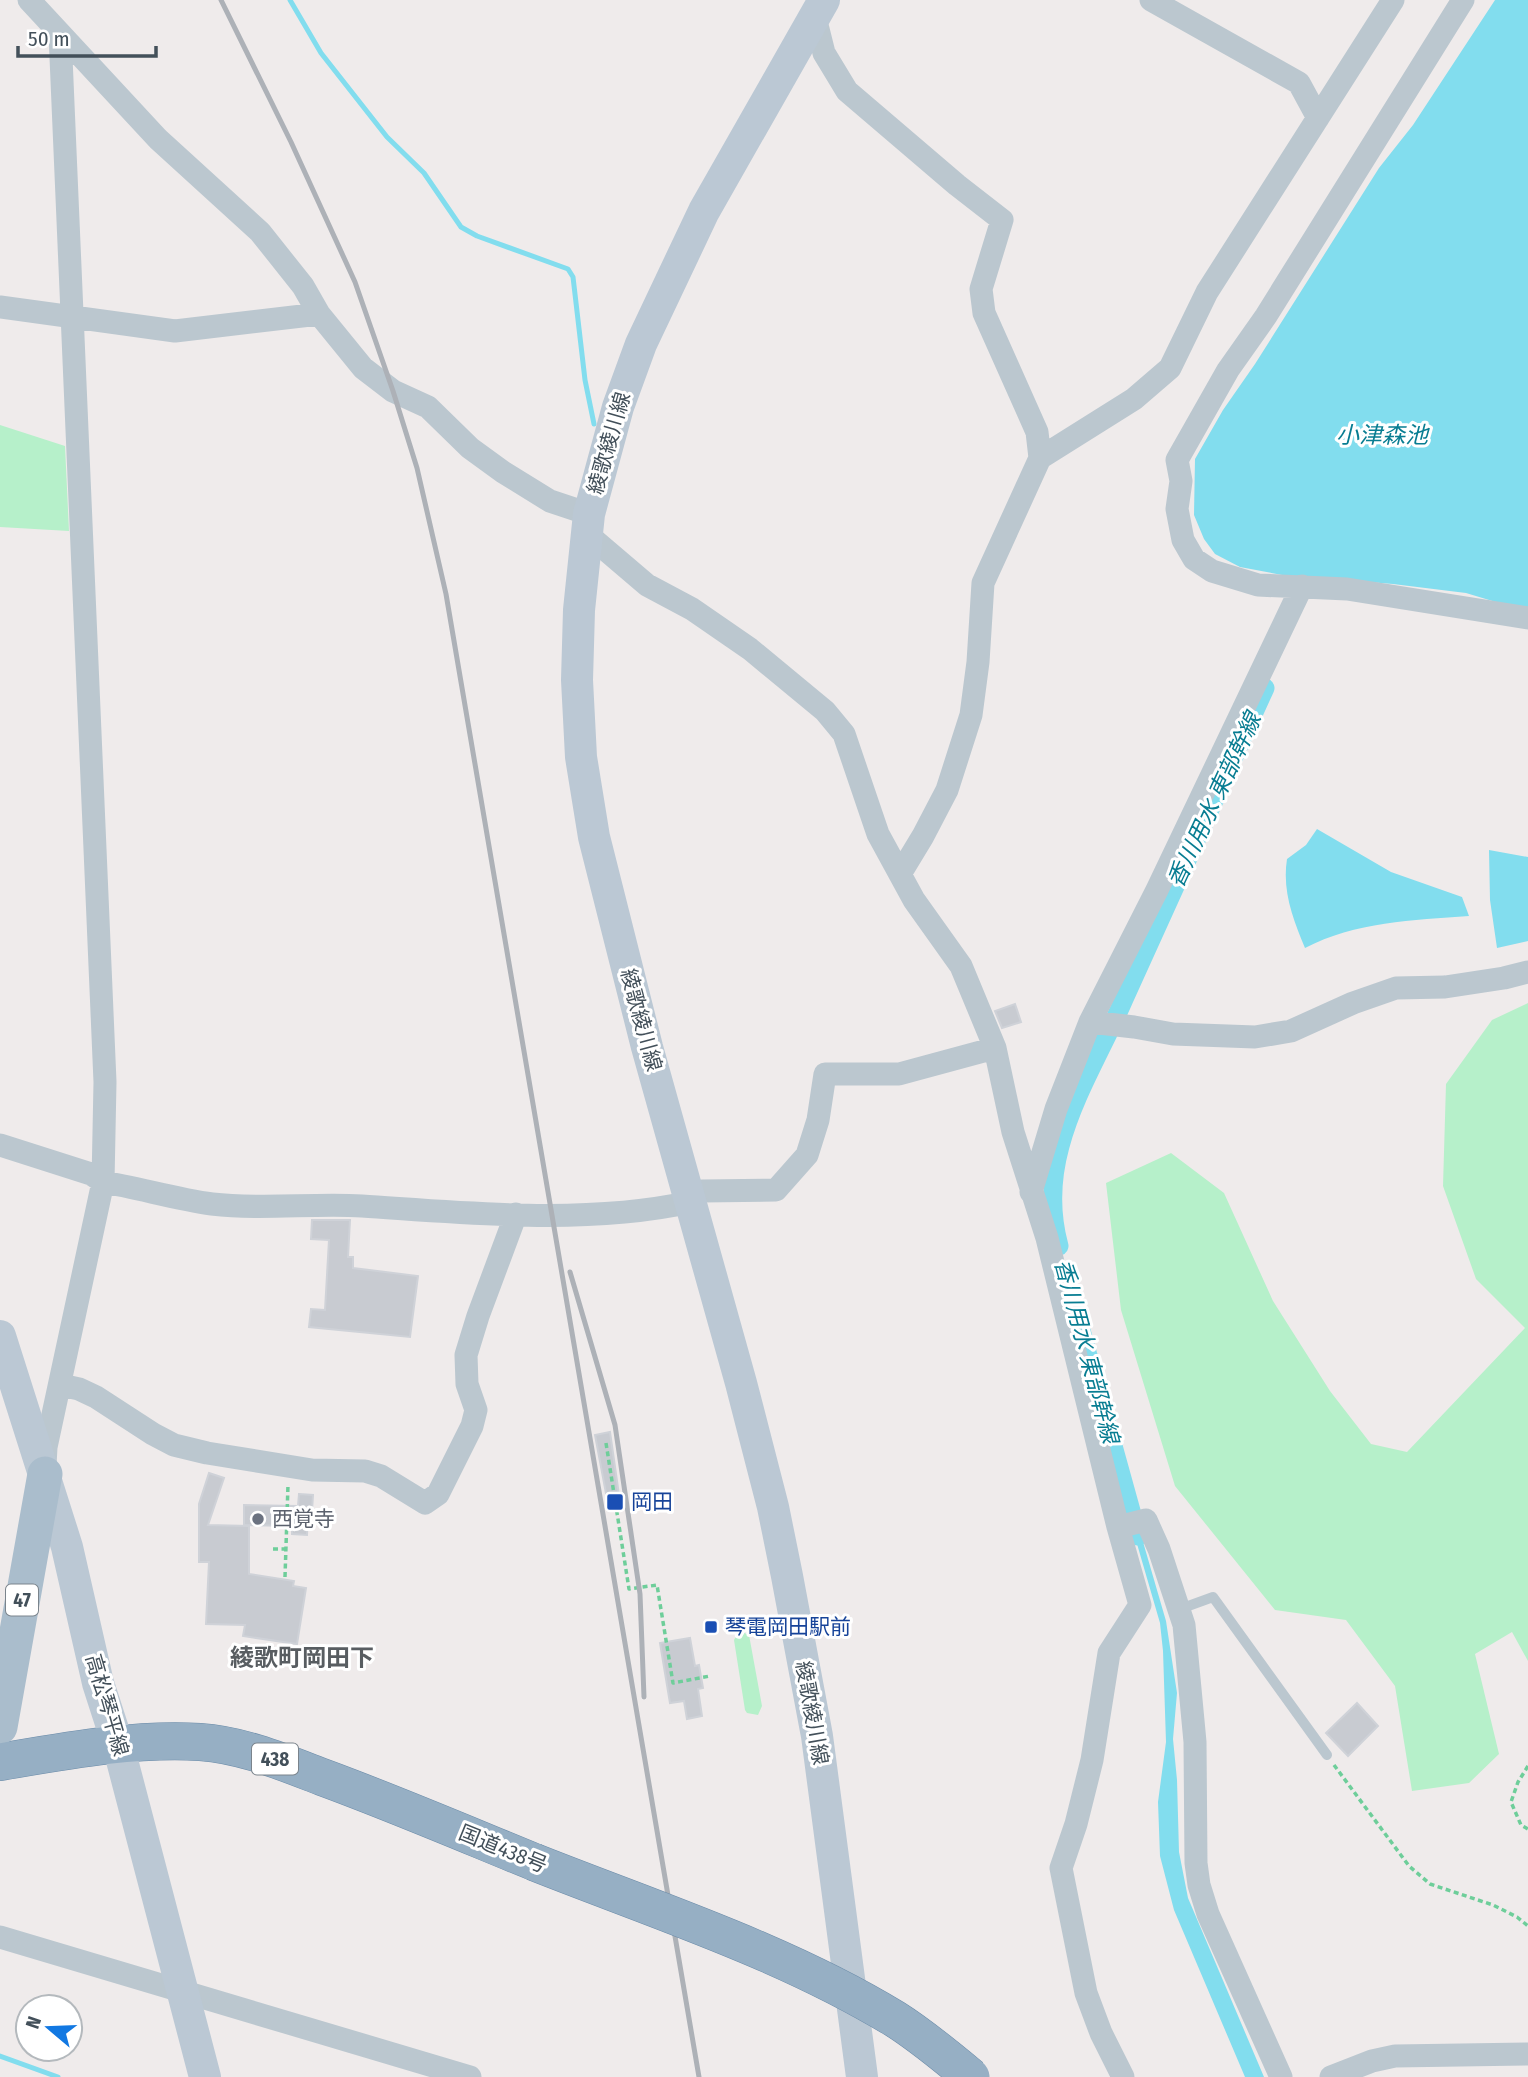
<svg xmlns="http://www.w3.org/2000/svg" width="1528" height="2077" viewBox="0 0 1528 2077" font-family="'Fira Sans Condensed','Noto Sans JP',sans-serif">
<rect width="100%" height="100%" fill="#efebeb"/>
<path fill="#b6f0ca" d="M0,425L65,446L69,531L0,527Z
M1528,1003V1661L1512,1632L1475,1654L1499,1754L1469,1783L1412,1791L1395,1686L1346,1620L1275,1610L1175,1486L1121,1310L1106,1183L1171,1153L1224,1193L1273,1301L1330,1391L1371,1444L1407,1452L1525,1328L1476,1279L1443,1186L1446,1084L1492,1020Z
M742,1632L749,1635L762,1706L758,1715L747,1713L745,1710L734,1640L738,1633Z"/>
<path fill="#82ddee" d="M1495,0H1528V608L1499,603L1466,593L1393,584L1282,575L1240,567L1215,554L1204,539L1194,515L1195,459L1223,410L1255,364L1379,168L1413,125Z
M1317,829L1391,872L1462,897L1469,916C1413,920 1355,922 1305,948C1293,919 1282,891 1287,859L1306,845Z
M1489,850L1528,857V941L1497,948L1490,900Z
M1141,1535L1166,1621L1177,1693L1173,1739L1177,1780L1179,1852L1188,1898L1264,2077H1245L1174,1910L1160,1856L1158,1802L1166,1742L1163,1651L1160,1623L1135,1537Z"/>
<g fill="none" stroke-linecap="round" stroke-linejoin="round">
<path stroke="#82ddee" stroke-width="5" d="M290,0L321,53L387,137L424,173L461,227L477,236L568,269L573,277L585,380L594,424
M0,2056L58,2077"/>
<path stroke="#82ddee" stroke-width="19" d="M1059,1246C1050,1213 1051,1179 1060,1146C1074,1094 1103,1048 1124,999C1171,896 1218,792 1265,688
M1074,1305L1138,1536"/>
</g>
<path fill="#c8cbd1" stroke="#cfd2d8" stroke-width="2" d="M1015,1004L1021,1022L1002,1028L995,1011Z
M312,1220H350L348,1257H353V1268L418,1276L410,1337L309,1327L311,1309L325,1310L329,1240L311,1239Z
M610,1432L620,1502L608,1504L595,1435Z
M209,1473L224,1478L208,1525L249,1526V1574L294,1581L293,1586L306,1588L297,1644L243,1636L245,1625L206,1624L209,1562H199V1504Z
M299,1494L313,1495L312,1511H308L307,1535L292,1534V1526L244,1525V1505L298,1506Z
M690,1638L695,1666L699,1665L703,1688L698,1689L702,1716L687,1719L684,1701L670,1703L660,1643Z
M1357,1703L1378,1726L1348,1756L1326,1733Z"/>
<g fill="none" stroke-linecap="round" stroke-linejoin="round">
<defs>
<path id="trunk" d="M0,1762C65,1751 133,1738 200,1742C243,1745 283,1762 322,1777C393,1803 463,1833 534,1862"/>
</defs>
<use href="#trunk" stroke="#6c8ca9" stroke-width="38"/>
<path stroke="#6ece9a" stroke-width="3.5" stroke-dasharray="5 3.5" stroke-linecap="butt" d="M606,1443L629,1589L657,1585L673,1683L710,1676
M273,1549H286
M285,1577L288,1485
M1334,1765L1409,1866L1430,1884L1493,1905L1517,1917L1528,1926
M1528,1766L1518,1782L1511,1802L1521,1825L1528,1829"/>
<path stroke="#bbc7cf" stroke-width="10" d="M1180,1609L1213,1597L1327,1755"/>
<path stroke="#bbc7cf" stroke-width="23" d="M29,0L158,139L260,232L303,286L319,314L363,368L393,391L428,407L470,448L503,472L550,501L589,514
M1151,0L1299,83L1318,118
M1463,0L1266,316L1228,370L1177,460L1181,481L1177,509L1183,540L1194,559L1212,571L1258,585L1347,589L1528,618
M812,20L818,29L824,53L847,91L957,185L1002,220L981,289L984,313L1037,432L1040,458
M0,307L175,331L319,314
M586,533L647,585L692,609L750,649L825,711L844,734L878,834L914,900L961,966L995,1048L1013,1132L1047,1238L1118,1527L1140,1605L1109,1653L1092,1760L1076,1824L1061,1868L1086,1993L1101,2033L1123,2077
M900,874L923,836L947,790L971,715L978,662L983,583L1040,458L1134,399L1170,368L1207,292L1393,0
M1090,1022L1134,1027L1173,1034L1255,1037L1291,1031L1353,1003L1396,988L1445,987L1504,978L1528,972
M0,1145L91,1174L103,1182C139,1188 176,1199 212,1204C262,1210 312,1203 362,1206C469,1213 585,1225 691,1202
M1031,1192L1056,1109L1090,1022L1157,890L1302,586
M689,1194L702,1191L776,1190L807,1155L818,1120L825,1074H899L995,1048
M61,1385L79,1389L96,1397L153,1434L174,1445L207,1453L312,1470L365,1471L381,1476L425,1503L438,1494L472,1426L476,1410L467,1384L466,1355L478,1316L516,1214
M45,1466L46,1447L103,1182L105,1082L60,34
M1118,1527L1146,1520L1159,1549L1184,1625L1195,1742L1196,1863L1199,1885L1208,1914L1281,2077
M0,1937L470,2077
M1331,2077L1372,2061L1395,2056L1528,2054"/>
<path stroke="#bbc8d4" stroke-width="32" d="M824,0L704,211L641,344L618,407L589,514L579,610L577,680L581,757L594,837L647,1047L741,1383L773,1507L787,1576L817,1736L862,2077
M0,1336L67,1547L98,1683L118,1745L205,2077"/>
<path stroke="#aabdcc" stroke-width="35" d="M0,1727L45,1474"/>
<use href="#trunk" stroke="#96afc4" stroke-width="37"/>
<path stroke="#adb1b7" stroke-width="5" d="M221,0L291,142L355,282L393,391L417,468L446,594L699,2077
M570,1272L615,1425L640,1594L644,1697"/>
<defs>
<path id="trunk-bridge" d="M534,1862C655,1910 783,1951 895,2019C922,2036 947,2057 971,2077"/>
</defs>
<use href="#trunk-bridge" stroke="#6c8ca9" stroke-width="38" stroke-linecap="butt"/>
<use href="#trunk-bridge" stroke="#96afc4" stroke-width="37"/>
</g>
<g fill="#1a4fb4" stroke="#fff" stroke-width="2.5">
<rect x="606" y="1493" width="18" height="18" rx="3.5"/>
<rect x="704" y="1620" width="14" height="14" rx="3.5"/>
</g>
<circle fill="#6b7280" stroke="#fff" stroke-width="2.5" cx="258" cy="1519" r="7"/>
<g text-anchor="middle" dominant-baseline="central" stroke-width="6" stroke-linejoin="round" paint-order="stroke">
<g fill="#fff" stroke="#7b848c" stroke-width="2">
<rect x="6" y="1584.5" width="32" height="31" rx="5"/>
<rect x="252" y="1743.5" width="46" height="31" rx="5"/>
</g>
<g font-size="19" font-weight="bold" fill="#43505a">
<text x="22" y="1600">47</text>
<text x="275" y="1759">438</text>
</g>
<g font-size="21" fill="#43505a" stroke="#fff">
<text transform="translate(609 443) rotate(-74)">綾歌綾川線</text>
<text transform="translate(641 1020) rotate(75)">綾歌綾川線</text>
<text transform="translate(107 1705) rotate(74)">高松琴平線</text>
<text transform="translate(812 1713) rotate(80)">綾歌綾川線</text>
<text transform="translate(503 1849) rotate(22)">国道438号</text>
</g>
<g font-size="21" fill="#164399" stroke="#fff" text-anchor="start">
<text x="631" y="1502">岡田</text>
<text x="725" y="1627">琴電岡田駅前</text>
</g>
<g font-size="21" fill="#5b616d" stroke="#fff" text-anchor="start">
<text x="272" y="1519">西覚寺</text>
</g>
<g font-size="23" font-style="italic" fill="#087d92" stroke="#fff">
<text x="1382" y="435">小津森池</text>
<text transform="translate(1214 800) rotate(-65)">香川用水 東部幹線</text>
<text transform="translate(1087 1351) rotate(75)">香川用水 東部幹線</text>
</g>
<g font-size="24" font-weight="bold" fill="#585d61" stroke="#fff">
<text x="302" y="1658">綾歌町岡田下</text>
</g>
</g>
<g transform="translate(49 2028) rotate(289)"><circle r="33" fill="#ffffff" stroke="#b4b9bd" stroke-width="2"/>
<path d="M0-5L12 26L0 18L-12 26Z" fill="#1278e2"/>
<text y="-10" font-size="19" font-weight="bold" text-anchor="middle" fill="#43505a">N</text>
</g>
<path d="M18 46v10h138v-10" fill="none" stroke="#43505a" stroke-width="3.5"/>
<text x="28" y="46" font-size="21" fill="#43505a" stroke="#ffffff" stroke-width="5" paint-order="stroke">50 m</text>
</svg>
